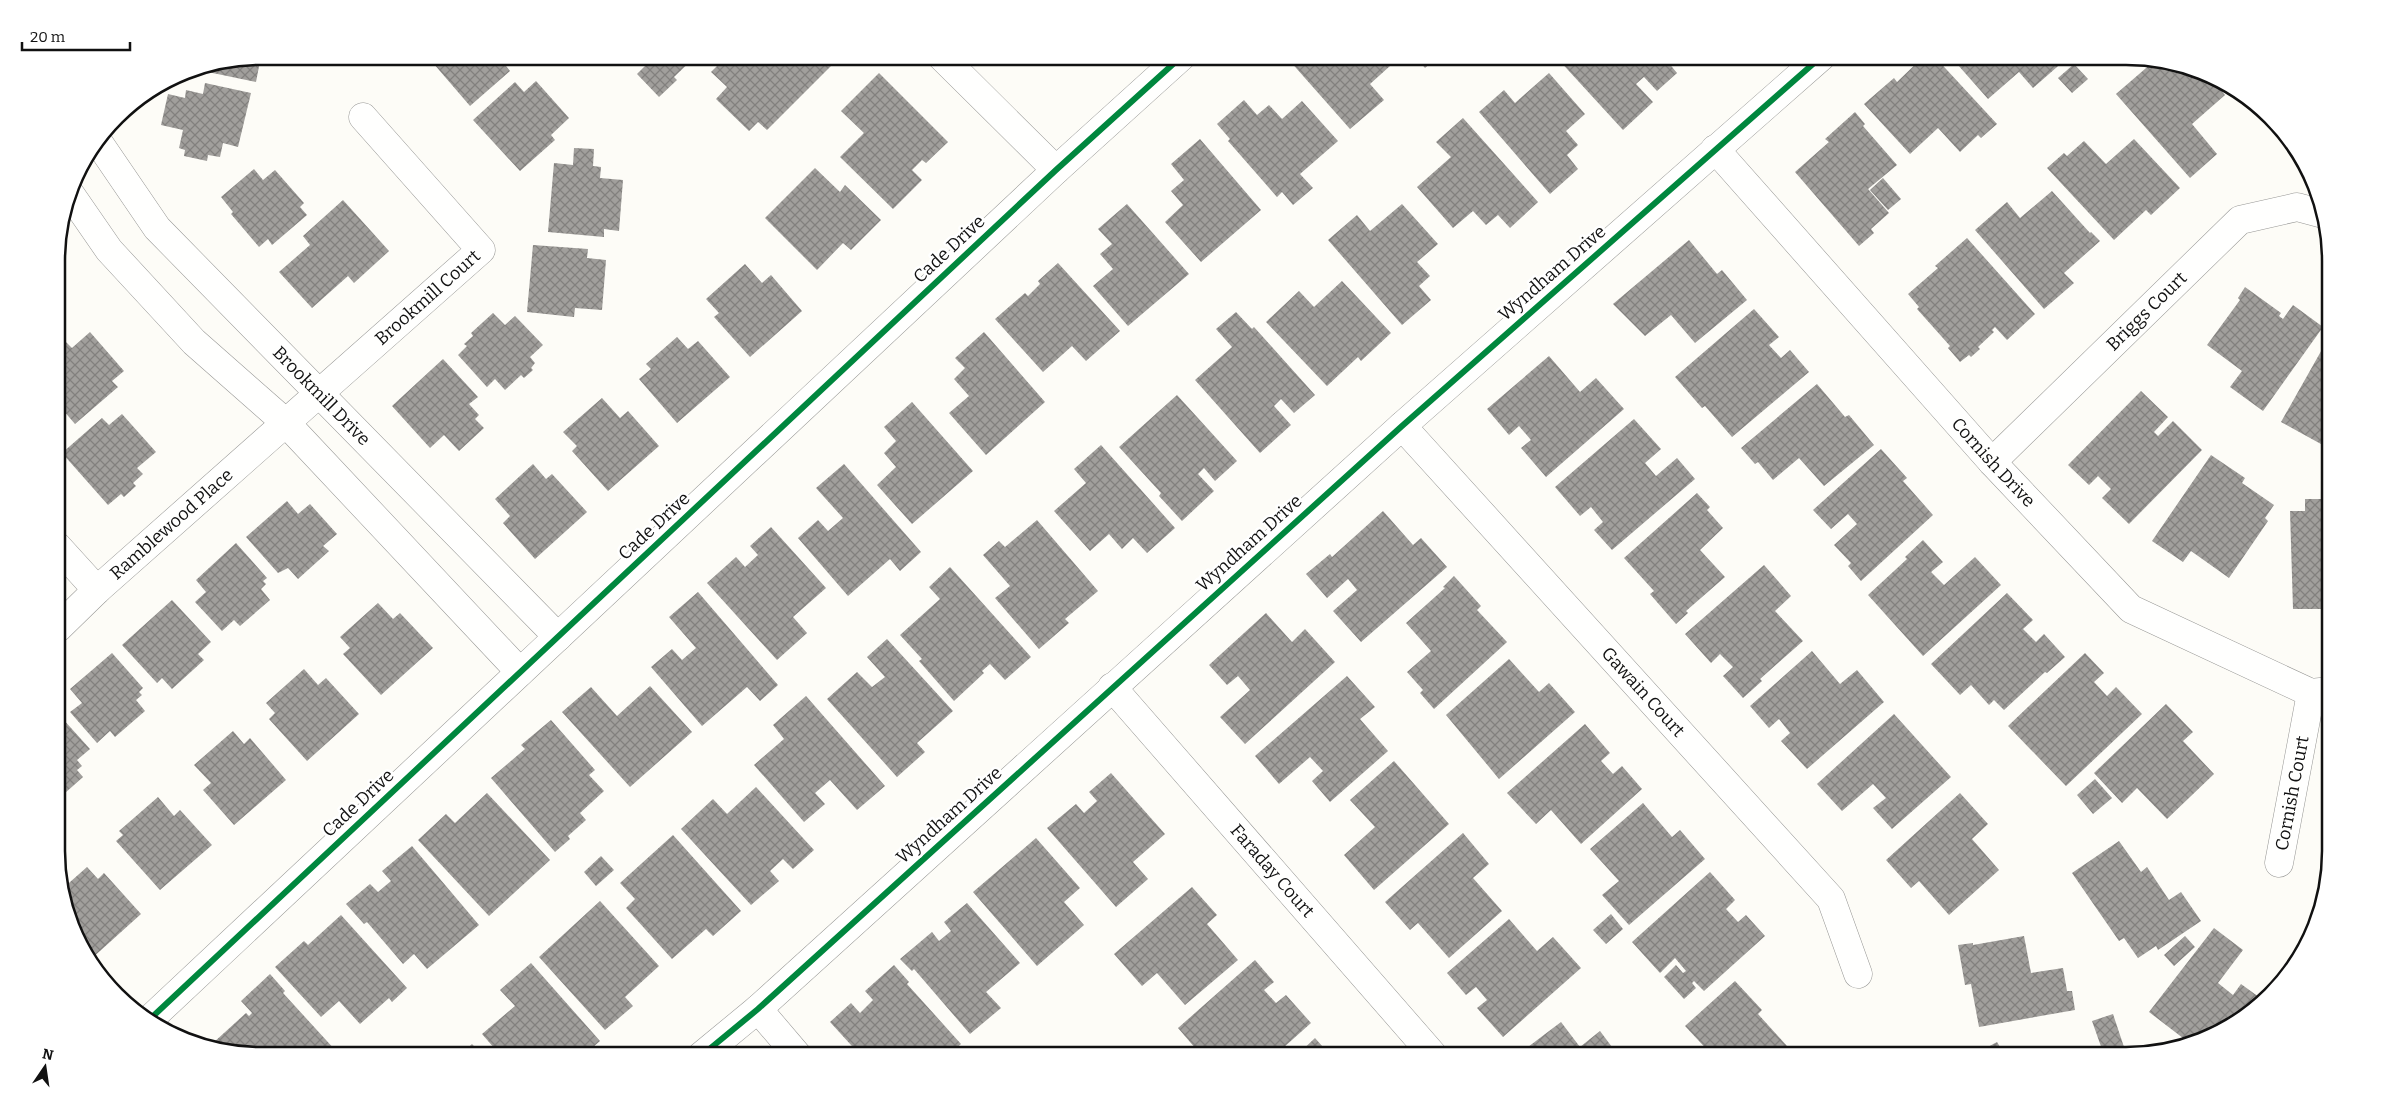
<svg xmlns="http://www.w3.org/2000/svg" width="2387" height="1112" viewBox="0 0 2387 1112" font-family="Bitter,serif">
<defs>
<pattern id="building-cross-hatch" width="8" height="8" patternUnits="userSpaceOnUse" patternTransform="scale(1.25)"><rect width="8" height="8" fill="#a19f9c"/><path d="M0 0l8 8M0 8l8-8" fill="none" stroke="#82807e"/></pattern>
</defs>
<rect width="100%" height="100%" fill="#fdfcf7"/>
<path fill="url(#building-cross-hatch)" d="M261,56L256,82L203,71V68Z
M427,56H517L506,66L510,71L470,106Z
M644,56H696L674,77L677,80L659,97L637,74L649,62Z
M727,56H841L767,130L758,122L749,131L716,99L727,87L711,72Z
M1293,56H1399L1400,57L1370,84L1384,100L1350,129L1289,60Z
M1415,56H1438L1425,68Z
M1559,56H1663L1677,73L1657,91L1644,77L1636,84L1653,102L1623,130L1557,58Z
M1924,56H1934L1997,124L1981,138L1978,135L1960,152L1938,128L1910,154L1864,104L1894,78L1897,82Z
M1950,56H2062L2065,60L2033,88L2019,72L1988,99Z
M2153,62L2204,72L2225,95L2192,124L2217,154L2190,178L2116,94Z
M2074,64L2088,79L2072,93L2058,78Z
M879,73L948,142L926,163L922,160L912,170L922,180L893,209L840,157L864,133L841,111Z
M1549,73L1585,114L1566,131L1578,145L1567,155L1578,169L1550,194L1479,112L1504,90L1515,103Z
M536,81L569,118L551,135L555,140L520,171L473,120L515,82L524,92Z
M205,83L251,93L238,147L223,143L220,157L208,155L207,161L184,156L185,150L179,148L183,130L161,125L168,94L185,98L186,90L203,94Z
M1244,100L1257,115L1269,105L1282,119L1302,101L1338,141L1300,174L1313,188L1293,205L1282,192L1277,197L1228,141L1230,139L1217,124Z
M1855,112L1865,124L1863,126L1897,165L1868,189L1889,213L1871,229L1874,233L1859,246L1795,172L1829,142L1825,139Z
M1463,118L1538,202L1510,228L1498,215L1486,225L1473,211L1453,228L1417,187L1451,157L1436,142Z
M1200,139L1261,210L1201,262L1165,222L1183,205L1171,191L1184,180L1171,164Z
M2134,139L2180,188L2151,215L2146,210L2114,240L2047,168L2064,153L2067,156L2084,141L2106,164Z
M574,148L594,149L593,166L601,167L600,178L623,180L619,231L604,229V237L548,232L554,163L573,165Z
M815,168L840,192L845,185L881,220L851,250L843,243L817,270L765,218Z
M254,169L263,180L275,170L304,203L300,207L307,215L272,245L268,239L259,247L231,214L233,212L221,197Z
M1883,178L1901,199L1888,210L1870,190Z
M2052,191L2090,233L2091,232L2100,241L2064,273L2074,283L2044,309L1975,230L2007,202L2020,218Z
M343,200L389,251L354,283L348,276L312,308L279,272L310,245L303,236Z
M1127,204L1189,274L1128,326L1093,286L1113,269L1100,254L1112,244L1098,229Z
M1402,204L1438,244L1417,262L1430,276L1419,286L1431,300L1402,325L1328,240L1357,215L1370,231Z
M1967,238L2035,314L2007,340L1995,327L1992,330L1994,332L1978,347L1980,349L1971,357L1969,355L1960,362L1948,348L1950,346L1917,309L1919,307L1908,294L1938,268L1935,266Z
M1689,240L1717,274L1722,270L1747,300L1695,343L1671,315L1645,336L1613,304Z
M533,245L588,249L587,258L606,260L602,310L575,308L574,317L527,312Z
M1058,263L1120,331L1086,361L1072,346L1043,372L995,319L1025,293L1028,296L1040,284L1038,281Z
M745,264L762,283L771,275L802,311L750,357L714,317L719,313L706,299Z
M1342,281L1391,333L1361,361L1358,357L1327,386L1266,322L1299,291L1314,307Z
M2245,287L2281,313L2279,316L2283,319L2293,305L2323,327L2263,411L2230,387L2242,371L2207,345L2240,300L2238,298Z
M1754,309L1779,337L1769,345L1781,358L1790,350L1809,372L1732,437L1705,406L1702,408L1675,377Z
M1236,312L1252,329L1254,327L1315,395L1294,413L1281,399L1274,406L1291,425L1260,453L1195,380L1232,347L1216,329Z
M493,313L505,325L515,316L543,345L530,357L535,363L531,368L533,370L524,378L521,375L505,390L495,379L487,387L458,355L467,346L464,344L473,336L471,333Z
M90,332L124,371L112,381L118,387L75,424L57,403V348L65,341L72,348Z
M984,332L1045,402L986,455L949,413L969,396L954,379L965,368L955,358Z
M677,337L688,349L698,341L730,377L677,423L639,379L651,369L646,364Z
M2329,337L2330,449L2281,422Z
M1549,356L1580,392L1596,378L1624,409L1546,477L1521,448L1531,440L1519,426L1509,435L1487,409Z
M443,359L478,397L469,404L479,415L475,419L484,428L459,451L444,435L430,448L392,406Z
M1817,384L1845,417L1849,415L1874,445L1824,486L1799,458L1773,480L1758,462L1755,464L1741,448Z
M2141,391L2168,417L2154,432L2158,436L2173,421L2202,450L2129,524L2102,498L2111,489L2098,476L2089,485L2068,465Z
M1177,395L1237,461L1215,481L1204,468L1198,474L1214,491L1182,521L1159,496L1161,493L1119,447Z
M602,398L620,418L628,411L659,446L608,491L572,451L577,446L563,432Z
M912,402L973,471L912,524L877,485L896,467L884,453L896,441L884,427Z
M122,414L156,452L137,468L143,474L133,483L136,486L124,497L121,494L108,505L62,453L102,418L109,425Z
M1634,419L1661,449L1645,463L1656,476L1677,458L1695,479L1612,550L1594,530L1603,522L1591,507L1580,516L1555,487Z
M1101,445L1175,528L1147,553L1133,538L1122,549L1109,534L1090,551L1054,511L1086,483L1074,469Z
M1881,449L1907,478L1903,481L1933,515L1861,581L1848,566L1851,563L1834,545L1857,524L1848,514L1831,529L1813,510Z
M2211,455L2245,478L2242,483L2274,505L2265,518L2268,521L2229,578L2191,551L2183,562L2152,541Z
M533,464L546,479L552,474L587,512L535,559L503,523L510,516L495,499Z
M844,464L921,552L900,571L890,559L848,596L798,538L818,520L828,531L843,518L816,488Z
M1697,493L1710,507L1707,510L1723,528L1700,550L1725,577L1686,611L1688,613L1676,624L1650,594L1654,591L1624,558Z
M2305,499H2330V609H2293L2290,511H2305Z
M287,501L298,514L310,504L337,534L323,546L329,551L298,579L288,568L278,573L246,537Z
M1383,511L1413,545L1421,538L1447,567L1361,642L1333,611L1357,590L1348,579L1327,598L1306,574L1330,554L1332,557Z
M1037,520L1098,591L1065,619L1069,623L1039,649L995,598L1010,586L983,555L999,541L1005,547Z
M771,527L826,588L793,617L807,633L777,660L707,583L736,557L745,567L758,555L750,546Z
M1923,540L1943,562L1931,572L1944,585L1975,557L2001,585L1923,656L1868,595L1907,559L1905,557Z
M236,543L267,578L263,581L266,584L261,589L270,600L240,626L234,620L222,631L195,602L206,592L196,580Z
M1764,565L1791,596L1775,611L1803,641L1760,679L1762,681L1743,698L1723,676L1733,667L1720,654L1711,663L1685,634Z
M950,567L1031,657L1005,680L990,664L982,671L984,673L954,701L919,661L922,659L900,635L940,599L929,587Z
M1454,576L1481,606L1477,610L1507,642L1434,709L1420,693L1423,690L1407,672L1431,651L1406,623L1445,588L1443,587Z
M698,592L778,685L760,701L747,687L702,726L651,667L672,649L682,660L696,648L669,617Z
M2007,593L2033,620L2023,629L2036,642L2044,634L2065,657L2047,673L2045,672L2004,710L1994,700L1989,705L1971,685L1960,695L1931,664Z
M172,600L211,642L198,654L204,660L172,689L162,678L157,683L122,645Z
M378,603L393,619L400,613L433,648L381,695L343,654L350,648L340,637Z
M1266,613L1292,642L1305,629L1335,662L1245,744L1220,717L1250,690L1238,676L1227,685L1209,665Z
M887,639L953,711L917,743L925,752L897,777L827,699L857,672L872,687L885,677L867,657Z
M1812,651L1840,684L1857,670L1884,702L1807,769L1781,741L1790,733L1779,719L1769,728L1750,706Z
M112,653L143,688L139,692L142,695L136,700L145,711L115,737L110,731L97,743L70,712L82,703L70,689Z
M2085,653L2104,673L2094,682L2107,696L2116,687L2142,714L2066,786L2008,726Z
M1509,659L1539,692L1549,683L1575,712L1499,779L1446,715Z
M304,669L318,685L326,678L359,714L307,761L269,719L275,713L266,703Z
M1347,676L1375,707L1360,719L1388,751L1330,802L1312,781L1323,771L1310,757L1279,784L1255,756Z
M650,686L692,732L630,787L562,712L591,687L617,716Z
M806,696L885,786L857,810L830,780L815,793L825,804L804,822L754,765L784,739L773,725Z
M2166,704L2193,732L2183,741L2214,774L2167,819L2137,788L2122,803L2094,773Z
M1894,714L1951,777L1892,829L1873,808L1886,798L1873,784L1842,811L1817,784Z
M62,718L90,749L77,760L82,766L77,770L83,777L65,793L58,785V721Z
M551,720L595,770L589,775L604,791L580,813L586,820L568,836L570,839L555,852L491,778L525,749L521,745Z
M1585,724L1610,753L1601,761L1613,774L1622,766L1642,789L1581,844L1551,810L1536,824L1507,793Z
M233,731L244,744L250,738L286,780L234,825L203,790L211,783L194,765Z
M1394,761L1449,824L1374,890L1344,855L1375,827L1350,800Z
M1111,773L1165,834L1133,862L1148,879L1116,907L1047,828L1076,804L1084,813L1097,801L1089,792Z
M2095,779L2112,798L2093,814L2077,795Z
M756,787L814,850L793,869L783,859L770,871L779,881L751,905L681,829L713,799L727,814Z
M487,793L550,860L489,916L418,840L446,814L455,823Z
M1960,793L1988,824L1972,839L1999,870L1949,915L1919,881L1911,888L1886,860Z
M158,797L174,816L180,810L212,845L160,890L116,841L123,835L119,831Z
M1643,803L1672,837L1680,830L1705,859L1629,925L1602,895L1619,881L1590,849Z
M1463,833L1489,864L1473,878L1502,911L1449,958L1418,923L1410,930L1385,902Z
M673,835L741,911L713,936L706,929L672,959L626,908L635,899L620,883Z
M1036,838L1080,888L1064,902L1084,925L1037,966L973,892Z
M2119,841L2141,872L2147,867L2169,900L2181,892L2201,921L2158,950L2156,946L2138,958L2124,938L2119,941L2072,873Z
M412,846L479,925L427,969L414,954L403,964L367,922L364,924L346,904L370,884L378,892L391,881L382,871Z
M601,856L614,870L596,886L584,872Z
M87,867L98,879L104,873L141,914L90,960L72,929L61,890Z
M1710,872L1735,900L1726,909L1738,922L1746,915L1765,936L1704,991L1694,981L1692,983L1696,988L1684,999L1664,977L1676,965L1683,973L1686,971L1675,958L1660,973L1632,942Z
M1192,887L1217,915L1207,924L1238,960L1185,1005L1157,973L1142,986L1114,954Z
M600,901L659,966L625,997L633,1006L605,1030L539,957Z
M967,903L1020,963L986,992L1001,1008L970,1034L914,969L912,971L900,959L932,932L939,941L951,931L944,922Z
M1611,914L1623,929L1606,944L1593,930Z
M341,915L407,988L392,1002L389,998L360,1024L339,1001L321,1017L275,967L304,941L308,945Z
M1509,919L1537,951L1553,937L1581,968L1503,1037L1477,1008L1487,1000L1476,987L1466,995L1447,973Z
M2214,928L2243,950L2218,983L2233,995L2241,984L2263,1000L2240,1021L2192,1045L2149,1012Z
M2024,936L2031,973L2063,968L2067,991H2072L2075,1010L1979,1027L1971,984L1965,985L1958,945L1973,943V945Z
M2185,936L2195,947L2174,966L2164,955Z
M1255,960L1274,982L1264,990L1276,1003L1286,995L1311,1023L1274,1056H1202L1178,1028Z
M531,963L600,1041L583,1056H501L482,1034L515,1006L500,990Z
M894,965L909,982L907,984L961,1044L948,1056H861L830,1022L851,1003L860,1013L873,1000L865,991Z
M270,974L285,991L283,993L337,1052L332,1056H261L217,1047L213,1043L246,1013L249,1016L252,1013L241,1001Z
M1735,981L1762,1010L1758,1014L1787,1046L1777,1055H1712L1685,1026Z
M2113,1014L2126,1053L2104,1055L2092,1021Z
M1561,1022L1580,1047L1600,1031L1618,1055H1522L1520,1053Z
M1315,1038L1331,1056H1296Z
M1997,1042L2005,1055H1973Z
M472,1044L483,1056H459Z
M1011,1049L1017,1056H1003Z"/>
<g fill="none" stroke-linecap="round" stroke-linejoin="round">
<defs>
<g id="minor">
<path d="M941,56L1056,170"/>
<path id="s1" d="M1715,149L1992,462L2131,609L2311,693L2330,691"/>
<path id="s2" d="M1402,426L1831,899L1858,974"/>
<path id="s3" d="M1992,462L2240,220L2297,207L2323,214"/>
<path d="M57,546L97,590"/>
<path id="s4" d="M58,628L97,590L481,250L363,117"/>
<path id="s5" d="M1112,687L1433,1055"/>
<path id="s6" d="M2279,863L2311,693"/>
<path d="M758,1009L798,1056"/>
<path d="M149,1020L1056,170L1182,56"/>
<path d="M701,1056L758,1009L1402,426L1822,56"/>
</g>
<g id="tertiary">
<path id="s7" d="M99,143L157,228L558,637"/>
<path d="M71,195L109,250L194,342L286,423L520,672"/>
</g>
</defs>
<use href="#minor" stroke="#979795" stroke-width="29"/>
<use href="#tertiary" stroke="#979795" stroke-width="29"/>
<use href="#minor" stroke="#fffffe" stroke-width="28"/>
<use href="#tertiary" stroke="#fffffe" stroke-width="28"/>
<defs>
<path id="cycleway" d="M149,1020L1056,170L1182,56
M701,1056L758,1009L1402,426L1822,56"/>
</defs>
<use href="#cycleway" stroke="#fff" stroke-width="9"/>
<use href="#cycleway" stroke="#00873e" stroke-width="6"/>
</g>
<g text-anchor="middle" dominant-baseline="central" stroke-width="5" stroke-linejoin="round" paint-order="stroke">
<g font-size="18" fill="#111" stroke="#fff">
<text transform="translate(949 249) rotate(-43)">Cade Drive</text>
<text transform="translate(1552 273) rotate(-41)">Wyndham Drive</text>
<text stroke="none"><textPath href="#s4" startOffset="496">Brookmill Court</textPath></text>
<text stroke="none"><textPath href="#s3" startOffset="216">Briggs Court</textPath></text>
<text stroke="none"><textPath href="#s7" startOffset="338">Brookmill Drive</textPath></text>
<text stroke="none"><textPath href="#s1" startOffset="419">Cornish Drive</textPath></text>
<text stroke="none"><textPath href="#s4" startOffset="154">Ramblewood Place</textPath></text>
<text transform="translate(654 526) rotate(-43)">Cade Drive</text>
<text transform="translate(1249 543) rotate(-42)">Wyndham Drive</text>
<text stroke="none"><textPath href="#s2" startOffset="359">Gawain Court</textPath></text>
<text stroke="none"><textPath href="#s6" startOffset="71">Cornish Court</textPath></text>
<text transform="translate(358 803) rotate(-43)">Cade Drive</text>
<text transform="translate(949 815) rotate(-42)">Wyndham Drive</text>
<text stroke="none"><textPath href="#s5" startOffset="244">Faraday Court</textPath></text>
</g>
</g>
<path d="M0 0H2387V1112H0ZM261 65H2126A196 196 0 0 1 2322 261V851A196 196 0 0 1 2126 1047H261A196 196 0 0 1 65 851V261A196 196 0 0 1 261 65Z" fill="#fff" fill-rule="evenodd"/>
<path fill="none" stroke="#111" stroke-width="2.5" d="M261 65H2126A196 196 0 0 1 2322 261V851A196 196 0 0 1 2126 1047H261A196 196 0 0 1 65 851V261A196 196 0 0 1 261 65Z"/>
<g transform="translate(45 1067) rotate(13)" stroke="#ffffff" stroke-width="4" paint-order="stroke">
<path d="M0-4L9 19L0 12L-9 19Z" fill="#111111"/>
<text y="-8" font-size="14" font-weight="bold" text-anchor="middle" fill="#111111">N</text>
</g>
<path d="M22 42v8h108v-8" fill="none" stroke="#111111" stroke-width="2.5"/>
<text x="30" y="42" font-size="15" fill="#111111" stroke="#ffffff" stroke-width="4" paint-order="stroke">20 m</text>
</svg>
